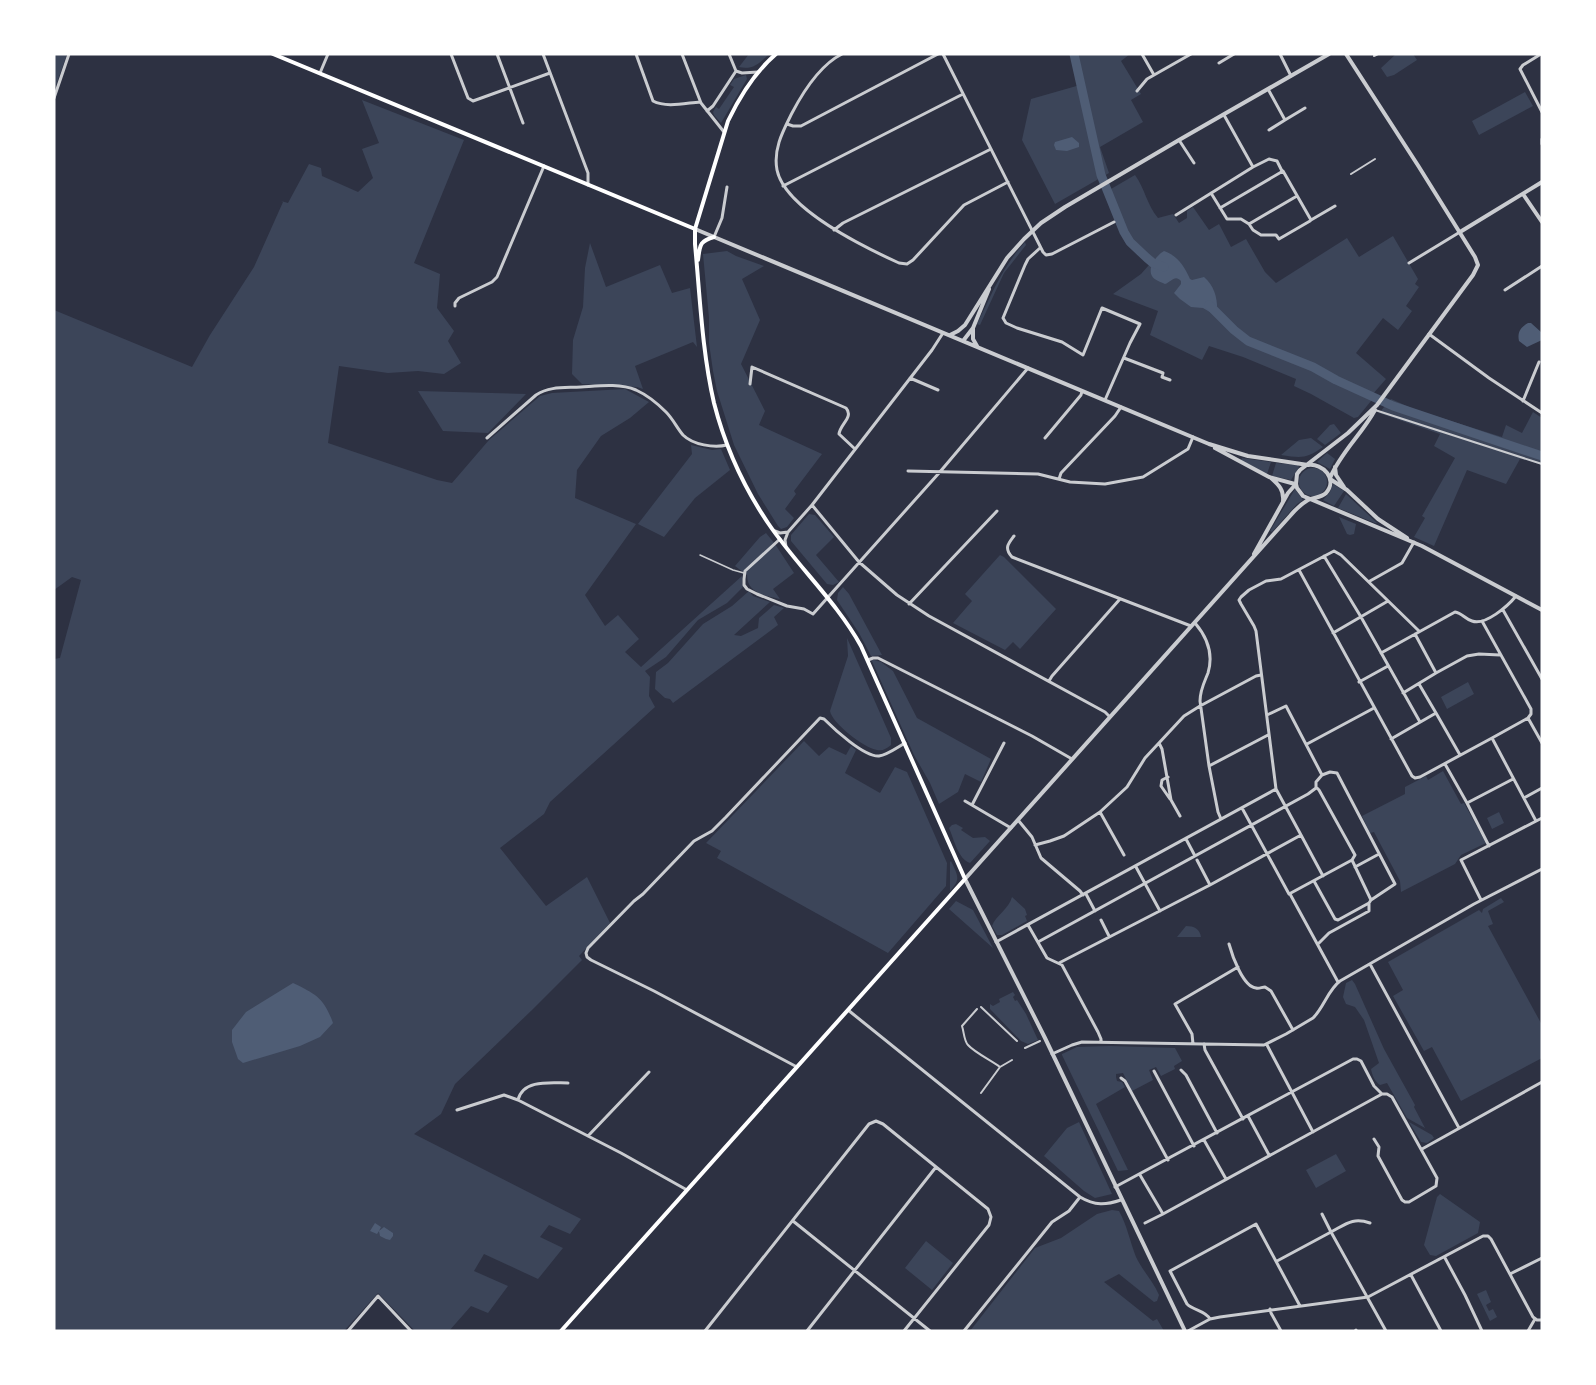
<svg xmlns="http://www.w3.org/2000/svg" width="1596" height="1385" viewBox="0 0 1596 1385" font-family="'Work Sans',sans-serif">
<rect width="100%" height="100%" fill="#2d3142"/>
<path fill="#3c4559" d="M54,54H67L54,91Z
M749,54H769C760,63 753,70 739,67Z
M1073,54H1130L1121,61L1141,94L1131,100L1143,122L1100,147L1109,173L1055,204L1022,140L1031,99L1080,85Z
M1396,54H1413L1417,60L1394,75L1387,77L1381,68Z
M746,75L747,79L721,123L714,115L713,112L716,107L719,109L734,87L730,85L734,79Z
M1525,92L1533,106L1479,135L1472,121Z
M362,100L464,140L414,263L440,274L437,308L454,331L448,341L461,363L444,374L418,371L388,373L339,366L328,443L437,480L452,483L489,440L540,396L552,393L625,389L649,402L630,418L601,436L577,470L575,498L636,524L585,595L605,626L618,615L639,639L625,652L641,667L742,576V583L743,587L727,603L698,620L666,657L645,671L650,677L649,696L655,707L550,802L544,814L500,848L546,906L587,877L610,923L579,956L582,960L532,1010L455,1084L441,1114L414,1134L581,1219L570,1234L549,1225L540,1237L563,1248L538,1279L484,1254L474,1271L508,1286L488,1313L471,1306L449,1331H415L378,1293L344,1331H54V659L60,658L81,580L72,577L54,590V310L192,367L210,335L254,267L283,202L281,201L288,203L309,164L321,168L322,176L358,192L373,178L362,149L379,143Z
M1135,175C1145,189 1147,205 1158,218L1173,214L1179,223L1187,218V211L1193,207L1209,230L1219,224L1231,247L1246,239L1265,272L1276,283L1347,238L1359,257L1393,236L1418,279L1415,284L1419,287L1406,306L1412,311L1398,330L1383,318L1356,353L1386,379L1372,395L1371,401L1358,417L1354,418L1311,394L1294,386L1296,379L1243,357L1209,346L1202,360L1150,335L1158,311L1113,294L1141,274L1149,265L1125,242L1104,193Z
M1025,242L1026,245L1004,273L980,325L977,324C993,292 1001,269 1025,242Z
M590,243L606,287L660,265L672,293L690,288L697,347L693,342L635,366L643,389L637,387L582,384L572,374L573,340L583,307L585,268Z
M727,251L736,256L764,266L742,279L760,320L741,364L765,411L759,425L822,454L794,491L796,494L785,509L794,518L787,527L781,529L778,526L758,494L734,445L717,391L713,371L709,343V318L703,254Z
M418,391L526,394L488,433L443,431Z
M1391,399L1416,410L1502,437L1506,425L1522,433L1533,412L1542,418V465L1527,460L1520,459L1506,484L1467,470L1434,546L1414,537L1425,518L1422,516L1455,458L1434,446L1440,434L1379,413Z
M1334,424L1341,433L1325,445L1317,439L1330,425Z
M1311,438L1323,447C1306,459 1301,458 1281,455L1299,440Z
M691,445L712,450L721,449L730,470L695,498L664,537L638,524L692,454Z
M1327,453L1335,459L1330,469L1317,462Z
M1242,458L1271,462L1267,474L1241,460Z
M1276,463L1298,465L1299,467L1291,480L1272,476Z
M1299 482a14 14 0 1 1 28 0a14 14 0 1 1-28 0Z
M1333,484L1344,491L1334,506L1323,500L1330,492Z
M1295,489L1303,500L1297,504L1272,532L1270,531Z
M1346,494L1376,522L1377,523H1375L1338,508Z
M809,514L815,515L834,537L816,555L839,582L833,585L827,584L791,541V535Z
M1339,517L1356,524L1354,534L1350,535L1347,534Z
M766,533L775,544L794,573L773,589L780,599C765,596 747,593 747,575L735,566L760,537Z
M1000,555L1004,557L1056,609L1020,649L1013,642L1005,650L953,623L972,601L965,594Z
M843,587L849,594L882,655L871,656L859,633L837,600L838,593Z
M749,591L753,596L770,602L734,635L741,636L758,628L759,618L774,605L784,608L774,617L778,625L673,703L670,699L665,698L655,689L656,672L668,663L703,624L732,606Z
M847,638L891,738V745C886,749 883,751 877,750C864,748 832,723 830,711L848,656Z
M871,659L881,662L893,671L917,718L991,759L981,782L965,774L958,792L939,804L930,783L914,755Z
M1468,682L1474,694L1447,709L1441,697Z
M804,741L819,756L829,747L846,755L851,746L856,750L845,773L880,793L895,767L907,772L947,863L946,886L888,953L717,858L721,851L706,843Z
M1443,771L1461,804L1464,803L1486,843L1461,855L1455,864L1401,892L1400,881L1374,832L1370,833L1362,816L1405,794V787L1426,776L1428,780Z
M1499,812L1504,823L1492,829L1487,818Z
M956,824L963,828L961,830L973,838L985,837L990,841L970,863C958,859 954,839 949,828L952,825Z
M951,861C958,876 961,879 950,891V862Z
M1012,897L1025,909L1027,915L1025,916L1027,921L1002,935H997L992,926C996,915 1009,909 1012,897Z
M1501,898L1504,902L1488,911L1493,924L1488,926L1542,1025V1058L1461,1101L1432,1047L1424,1051L1393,996L1403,990L1388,962L1479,910L1482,913L1483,909Z
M956,901L973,910L993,948L949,909Z
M1186,926C1194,926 1200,929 1201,937H1177Z
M1352,980L1355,984L1384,1049L1415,1105L1414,1107L1425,1128L1407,1118L1387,1083L1380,1085C1375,1082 1372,1075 1371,1069L1379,1063L1364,1020L1355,1007L1346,1004L1343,997L1346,983Z
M1013,992L1015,995L1013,997L1015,1001L1017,1000L1026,1014L1038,1040L1028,1044L1021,1041L990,1009V1004L993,1006L1000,1002L999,999Z
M1110,1046L1175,1048L1182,1061L1174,1066L1175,1069L1161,1076L1156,1067L1149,1070L1153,1080L1132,1091L1123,1073L1116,1074V1077L1117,1081L1122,1082L1125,1087L1096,1104L1128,1170L1118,1171L1062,1055V1054L1077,1047Z
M1079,1122L1112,1194L1095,1198L1084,1191L1044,1156L1067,1128Z
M1409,1122L1432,1135L1434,1138L1427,1143L1421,1142Z
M1336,1154L1346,1171L1316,1188L1306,1170Z
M1440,1194L1480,1222L1478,1233L1436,1256L1430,1255L1424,1245L1437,1197Z
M1112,1210L1119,1211C1127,1225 1130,1242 1136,1257C1142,1270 1153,1281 1159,1295L1157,1301L1154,1302L1119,1274L1104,1282L1153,1321L1157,1319L1164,1331H970L1035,1248L1061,1238L1097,1214Z
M926,1241L953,1263L932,1290L905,1268Z
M1486,1290L1491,1302L1486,1305L1489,1311L1493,1309L1497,1317L1490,1321L1477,1294Z"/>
<path fill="#4f5d75" d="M1072,137L1079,143V147L1067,151L1056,150L1054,145L1055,142Z
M1164,251C1178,256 1184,266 1190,279L1192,280L1204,277C1215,286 1218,300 1217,314L1215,315L1203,308L1191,307L1180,299L1174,293L1181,284V281C1175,274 1171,282 1165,284C1161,282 1154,280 1152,276C1147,267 1157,255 1164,251Z
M1528,323H1531L1541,332L1542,340L1527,347L1519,341C1517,332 1521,327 1528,323Z
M293,983C316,994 324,998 333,1023L320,1037L300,1046L243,1063L238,1059L232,1042V1030L246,1012Z
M375,1223L381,1227L379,1231L384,1227L393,1233V1236L390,1240L386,1239L380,1236L379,1231L377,1234L370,1231Z"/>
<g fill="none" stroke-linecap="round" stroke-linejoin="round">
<path stroke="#4f5d75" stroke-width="9" d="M1074,54L1101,175L1124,232L1130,242L1147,258L1153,263L1164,267
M1209,305L1234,330L1248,341L1313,367L1336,380L1393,406L1542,456"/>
<path stroke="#caccd0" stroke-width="1.5" d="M700,555L733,570L744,573"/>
<path stroke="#caccd0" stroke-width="2" d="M1374,56L1378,54
M1351,174L1375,159
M1375,410L1542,464
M981,1007L1017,1041
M977,1009L962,1026C964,1032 964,1041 968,1045C974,1052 992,1061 1000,1067
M1025,1048L1040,1041
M981,1093L1000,1067L1012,1060"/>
<path stroke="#caccd0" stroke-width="3" d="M451,54L468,98L473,101L550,73
M497,54L523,123
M543,54L588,173V185
M636,54L653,101C666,108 686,103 700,102
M682,54L701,103L724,132
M729,54L736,71
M842,54C820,65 803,92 792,113C783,131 773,149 777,170C785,209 866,248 899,263L907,264L913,260L964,205L1008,182
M943,54L1043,252L1046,255L1052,254L1114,222
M1142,54L1154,75
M1280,54L1291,76
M1541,54L1523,65L1520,69L1542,112
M1219,63L1234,54
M320,73L328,54
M1268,89L1285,120L1305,108
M1137,91L1147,79L1191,54
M54,98L69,54
M707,111L713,106L736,71L742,73L758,72
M1224,115L1253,167L1269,159L1277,161L1282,171
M787,124L793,126H801L938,54
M1269,130L1285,120
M1542,139V144
M1179,140L1194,163
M783,186L963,94
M1211,193L1227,219H1241L1249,224L1253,230L1261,235H1276L1279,239L1310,221
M1220,208L1283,171L1311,220L1335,206
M1176,215L1253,167
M1249,224L1297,196
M834,230L843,223L991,149
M714,237L722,218L727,187
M1040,248L1028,259L1025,265L1003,318L1006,323L1017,328L1062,342L1083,355L1102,308L1140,324L1130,343L1105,400
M1409,263L1460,232
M1505,290L1542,266
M455,306V303L459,298L492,282L497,277L544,166
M1429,334L1489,378L1542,413
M1124,358L1163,373L1162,377L1170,380
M910,378L938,390
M750,384L752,367L846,408C854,417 840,424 839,434L855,449
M1523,401L1539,362
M487,438L536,395C550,386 564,388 581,387C598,386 619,383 636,390C647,395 658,404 666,412C673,419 677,428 683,435C693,445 714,448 727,445
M1045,438L1081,395L1082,391
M908,471L1038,474L1070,482L1105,484L1143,477L1188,449L1193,437
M1059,479L1061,473L1115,416L1121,407
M812,505L859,562L897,595L929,616L1105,712L1110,717
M775,531L780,533L788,532
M1014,536C1008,544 1004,548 1012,557L1191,626
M780,539L745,571L744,579V585L747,589L757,594L787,606L804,609L813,614L939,473L1028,368
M786,547L785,540L788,532L812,505L932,350L943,333
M1324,556L1361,617L1420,722
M1299,570L1412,776L1415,778L1420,777L1492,738L1536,821
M1370,581L1402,563L1414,542
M909,604L997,511
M1503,610L1542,679
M1482,621L1531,709V714L1528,718L1542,743
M1195,623C1207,637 1214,653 1208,673C1204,683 1200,690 1200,701L1209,766L1218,812L1221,819
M1333,633L1388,601
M1381,653L1455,612C1462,613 1465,619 1472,621C1485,626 1508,606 1516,596
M868,660L873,658H878L1032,736L1072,759
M1436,673L1467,656L1479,654L1500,655
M1049,681L1052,676L1120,599
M1359,682L1388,666
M1419,684L1436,713
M1403,693L1436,673L1415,634
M1492,738L1528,718
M1391,739L1436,713L1460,755
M1159,743L1162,749L1171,800L1180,816
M1307,744L1374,708
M1445,764L1467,803L1513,779
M1209,766L1268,735
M1168,777L1162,780L1161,786L1170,799
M1317,788L1319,790L1355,855L1352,860L1371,900
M1524,798L1542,788
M965,801L1011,828
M1467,803L1489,846
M972,805L1004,743
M1242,808L1289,894L1352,860
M1100,812L1124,855
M1018,820L1032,837L1041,858L1080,891L1083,895
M1301,835L1276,789L1256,631L1254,626L1241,604L1239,600L1241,597L1249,590L1266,581L1281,579L1334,551L1341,555L1419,631
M1186,839L1195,856
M1035,845L1050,841L1064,836L1100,812L1127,787L1145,758L1184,716L1200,706L1256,676L1261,675
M1197,860L1210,885
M1136,867L1160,911
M1355,867L1379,854
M1314,881L1335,919L1338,920L1369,903L1371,900L1395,884L1337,773L1330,772L1322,775
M1086,894L1095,911
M1290,894L1338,982
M1481,900L1461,860L1542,818
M1101,920L1109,936
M1028,925L1047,958L1062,965L1098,1032L1101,1039V1042
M996,942L1276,789
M1038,942L1308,794L1316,788V782L1322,775L1286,706L1267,715
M1229,944C1232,955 1243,987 1256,988C1259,989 1262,987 1265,987L1271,991L1293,1030
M1318,944L1329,933L1369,911V903
M1059,963L1210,885L1301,835L1323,876
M1370,964L1459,1128
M848,1010L1080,1197C1095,1206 1106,1205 1121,1200
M1193,1044L1192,1034L1175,1004L1238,967
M1204,1044L1205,1050L1243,1119
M1267,1045L1313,1132
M1052,1054L1072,1045L1082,1042L1264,1045L1286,1034L1313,1018C1324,1007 1328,990 1340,981L1474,904L1542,869
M797,1067L654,991L591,960L587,957L586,953L588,948L634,901L643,894L694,841L712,831L726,817L820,718L824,719C834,729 864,757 879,756C887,755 898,747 905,743
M1181,1070L1186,1075L1217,1133
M1154,1071L1194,1146
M1121,1078L1125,1081L1168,1160
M568,1083C551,1083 523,1079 518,1100L621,1153L687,1190
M457,1110L504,1095L518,1100
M1248,1116L1269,1155
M588,1136L649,1072
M1204,1140L1226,1179
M1422,1149L1542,1082
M1140,1175L1163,1214L1382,1094
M1115,1187L1353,1059H1357L1361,1061L1374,1086L1382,1094H1387L1392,1097L1437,1178L1436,1186L1409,1202H1405L1402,1200L1378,1156L1379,1147L1374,1139
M1322,1214L1331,1232C1346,1224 1353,1217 1370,1223
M793,1221L930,1331
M1145,1223L1163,1214
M1445,1258L1465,1295L1482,1331
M1277,1261L1331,1232L1386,1331
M1510,1274L1542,1258
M1411,1275L1441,1331
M1270,1309L1271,1313L1281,1331
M1210,1319C1205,1310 1194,1311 1187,1304L1170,1271L1256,1224L1300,1306
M348,1331L378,1296L411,1331
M705,1331L869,1124L876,1121L883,1124L988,1209L991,1217L989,1225L904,1331
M807,1331L936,1167
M964,1331L1052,1222L1069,1211L1080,1197
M1188,1331L1210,1319L1220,1317L1368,1297L1483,1236H1488L1491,1239L1533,1317L1537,1320H1542
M1355,1331L1356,1330
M1528,1331L1535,1319"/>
<path stroke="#caccd0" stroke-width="4" d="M1346,54L1419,167L1475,257L1478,265L1473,275L1377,405L1348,433L1300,470L1297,474L1296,484L1297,488L1303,496L1422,546L1542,610
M1523,194L1542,222
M695,229L1209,444L1248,456L1308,465C1323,463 1338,479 1326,493C1321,498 1314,497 1308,500C1301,504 1295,510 1290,516L965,879L1045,1038L1185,1331
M1460,232L1542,182
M973,328V339L977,346
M950,335L958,331L965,325L1007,258L1024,239L1041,223L1065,207L1179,140L1329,54
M963,341L973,328L989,289
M1215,448L1269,477L1295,484
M1335,467L1336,475L1344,487
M1271,478C1279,485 1284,490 1283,501
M1330,478C1341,452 1362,434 1375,410
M1330,479L1347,490L1378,519L1407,538
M1254,554L1288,493L1296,484"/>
<path stroke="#fff" stroke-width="4" d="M273,54L695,229
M698,260C700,246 699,241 714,237
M561,1331L965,879L861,646C836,601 797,566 768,523C743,486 725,446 714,403C702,351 700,297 695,244V229L728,121C740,96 755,72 776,54"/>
</g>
<rect width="1596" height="1385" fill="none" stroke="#ffffff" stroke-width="111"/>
</svg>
